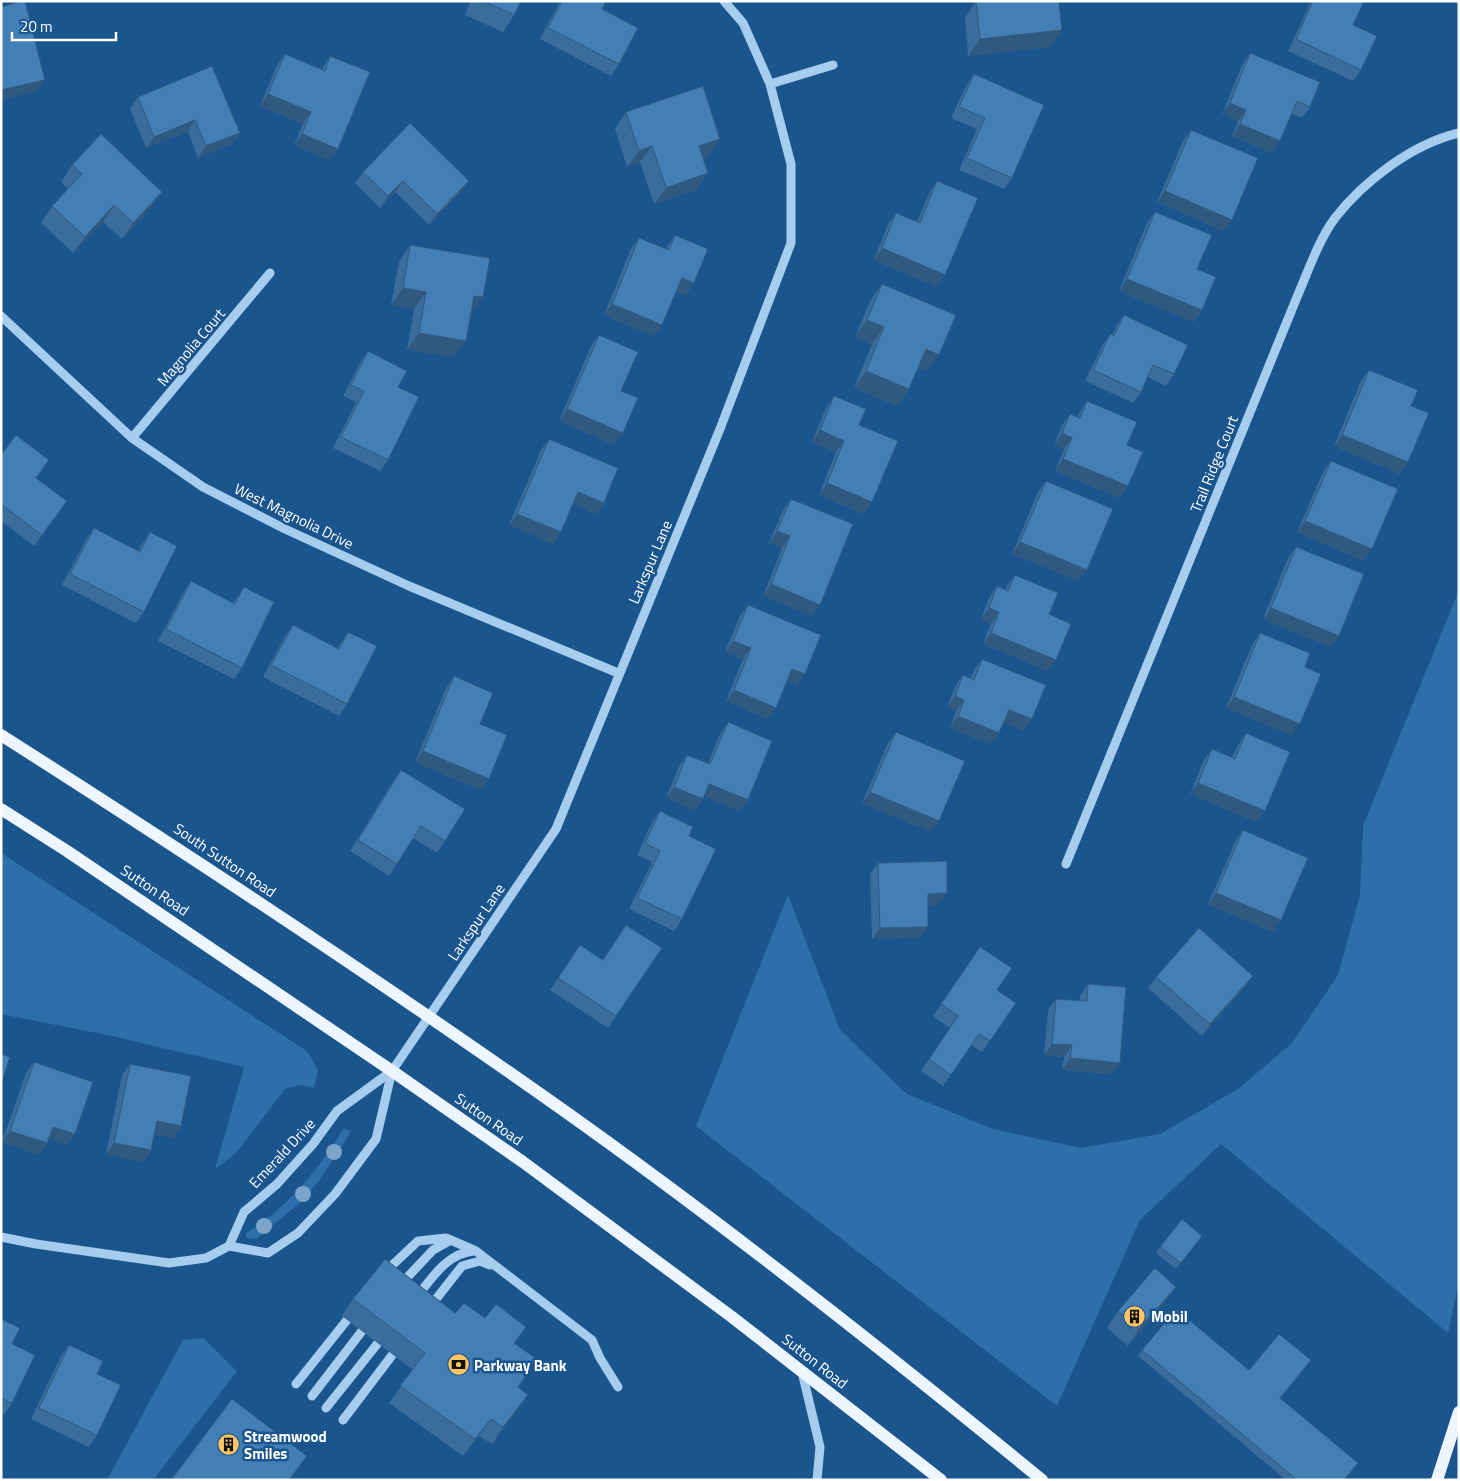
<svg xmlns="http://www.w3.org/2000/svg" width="1460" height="1481" viewBox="0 0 1460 1481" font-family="'Titillium Web',sans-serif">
<rect width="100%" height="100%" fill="#1a558d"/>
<path fill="#2d6fab" d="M1459,590V1281L1448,1333L1221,1144L1140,1220L1057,1406L696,1126L788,895L840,1030L907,1094L993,1129L1081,1148L1160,1134L1238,1089L1292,1043L1338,975L1360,895L1363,826Z
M1,853L307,1051L318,1070L314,1088L301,1085L285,1089L236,1153L215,1169L244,1067L112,1036L1,1014Z
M344,1128L350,1131L349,1135L319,1181L301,1202L256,1239L246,1238V1233C293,1203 314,1174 344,1128Z
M203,1338L237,1371L153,1480H107L183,1340Z"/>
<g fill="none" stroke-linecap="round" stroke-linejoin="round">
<path stroke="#a6ccee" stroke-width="9" d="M770,84L833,65
M1,316L132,438L203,487L285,529L409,586L618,673
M132,438L270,273
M1066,864L1297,297C1308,272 1318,241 1335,218C1364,181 1412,144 1459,133
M1,1237L36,1244L169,1263L206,1258L229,1246L268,1253L298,1233L335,1194L376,1139L392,1071L556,829L720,429L791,243V164L770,84L743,23L724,1
M229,1246L244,1212L277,1184L313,1144L337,1111L392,1071
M385,1272L418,1241L446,1238L476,1251L592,1340L600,1358L618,1387
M401,1284L433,1250L451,1240
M416,1298C432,1278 447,1253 474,1251
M429,1308L462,1266L480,1261L490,1265
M802,1372L820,1447L817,1480
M296,1384L347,1320
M312,1396L362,1331
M326,1408L378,1343
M343,1420L393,1354"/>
<path stroke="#edf5ff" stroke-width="12" d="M1,735C191,856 379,980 563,1110C728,1227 886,1352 1042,1480
M1,809L67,851L392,1071L523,1162L732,1317L941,1480
M1437,1480L1459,1412"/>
</g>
<g fill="#7ca4c9">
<circle cx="334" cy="1152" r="8"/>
<circle cx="303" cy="1194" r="8"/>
<circle cx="264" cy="1226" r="8"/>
</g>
<path fill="#3a6d9c" d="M466,1H521L514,15L503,32L465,15L470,3Z
M560,1H606L602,9L619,64L611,76L540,39Z
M976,1L1062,30L1050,47L968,56L965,18Z
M1311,1H1364L1353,25L1361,70L1353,81L1288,51Z
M1250,53L1310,107L1302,118L1292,114L1272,153L1232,136L1238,121L1222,114L1242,65Z
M285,54L322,69L330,56L338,149L330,160L294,145L303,124L260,106L277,65Z
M974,74L1012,178L1004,189L959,170L977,129L951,118L966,86Z
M138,97L240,133L232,144L198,158L188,131L146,148L130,109Z
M626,112L709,156L703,158L696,190L654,204L640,162L627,167L615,129Z
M1191,130L1224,231L1157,202L1183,141Z
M72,165L151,208L122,239L103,222L73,253L41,223L52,206L68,189L61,182Z
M363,172L469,181L461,192L429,225L395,192L380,208L355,183Z
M937,181L945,275L937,287L874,260L888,224L896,213L917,222L929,193Z
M1155,212L1197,269L1202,310L1194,322L1119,291L1147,223Z
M675,235L694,283L686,295L676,291L662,325L654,336L604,315L631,249L639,238L666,249Z
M410,245L471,314H470L466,341L454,357L407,350L414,309L391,305L399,262Z
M882,284L928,371L918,367L909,389L897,406L854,388L872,344L855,337L870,301Z
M1124,315L1174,374L1166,386L1148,377L1141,392L1133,403L1085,381L1102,346L1110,334L1112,335L1116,326Z
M599,335L621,391L623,433L615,445L559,421L591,346Z
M368,351L398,387L388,460L380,471L333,448L356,402L343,396L360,363Z
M1369,370L1411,406L1400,474L1334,446L1361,381Z
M834,396L864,514L819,495L836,452L812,442L826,408Z
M1087,401L1127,445L1128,486L1120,498L1055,471L1064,449L1054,445L1062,425L1070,414L1078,417L1079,413Z
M549,439L604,503L596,514L573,504L561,532L553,544L509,525L541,450Z
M1,455L59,513L34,546L1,521Z
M1331,461L1372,549L1364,561L1297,532L1323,472Z
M1046,481L1079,581L1012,554L1038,492Z
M791,499L820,605L812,616L763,596L782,548L769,543L783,510Z
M94,528L138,551L142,544L150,532L144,612L136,623L62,585L86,539Z
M1296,547L1331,647L1263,619L1288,558Z
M1015,575L1049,614L1048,671L983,644L991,623L981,619L989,598L997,586L1006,590L1007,586Z
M191,581L233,603L244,587L242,668L234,679L158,641L183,593Z
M748,605L797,686L787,681L776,708L768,719L726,701L743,659L725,652L740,616Z
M293,625L337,648L348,632L347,704L339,716L263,677L285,636Z
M1260,633L1305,667L1292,735L1226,708L1252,645Z
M982,659L1024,731L1004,722L999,733L991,744L950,728L956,711L947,707L955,687L963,675L971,678L974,670Z
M454,676L480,724L489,779L481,790L415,762L446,688Z
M728,722L740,811L704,796L695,810L666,798L679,766L687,755L708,763L720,734Z
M896,732L931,832L862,803L888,743Z
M1246,733L1265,811L1257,822L1190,794L1204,760L1212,749L1232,757L1238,745Z
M401,770L445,841L437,853L413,838L389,876L350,851L393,781Z
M660,811L682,919L674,931L629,909L652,862L637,855L652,822Z
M1243,830L1273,932L1208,904L1235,842Z
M878,863L939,905H928V927L920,938L872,939L870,874Z
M626,925L616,1016L608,1028L550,990L580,945L603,960Z
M980,947L997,990L1016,1003L982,1052L971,1045L943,1086L921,1071L950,1028L933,1016Z
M1253,976L1245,987L1202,1036L1148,988L1156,977Z
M1088,984L1113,1074L1062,1070L1064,1057L1044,1055L1048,1010L1056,999L1080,1001V996Z
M34,1062L67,1145L49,1139L47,1143L39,1155L2,1142L26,1073Z
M130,1064L181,1126L173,1138L155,1134L151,1150L143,1162L106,1154L122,1075Z
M1202,1236L1176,1269L1156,1253L1160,1247Z
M1176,1287L1164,1303L1128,1346L1107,1328L1118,1311Z
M353,1299L455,1313L526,1327L515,1343L518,1387L516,1412L492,1444L479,1436L463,1456L389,1403L413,1370L342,1316Z
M1,1319L12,1344V1403L4,1415L1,1413Z
M69,1345L97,1374V1435L89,1447L31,1419L61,1356Z
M1142,1350L1249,1370L1311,1360L1280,1398L1358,1463L1344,1480H1286L1138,1356Z"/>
<path fill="#2f597f" d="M1062,30L1050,47L968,56L980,39Z
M45,80L37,91L1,100V90Z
M268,94L311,112L303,124L260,106Z
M1230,103L1246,110L1238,121L1222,114Z
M195,120L188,131L146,148L154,137Z
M1240,124L1280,141L1272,153L1232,136Z
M240,133L232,144L198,158L206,146Z
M302,134L338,149L330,160L294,145Z
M720,139L709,156L687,163L699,146Z
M652,146L640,162L627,167L639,151Z
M708,173L696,190L654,204L666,188Z
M403,181L395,192L380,208L388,196Z
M469,181L461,192L429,225L437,214Z
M1165,191L1232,220L1224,231L1157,202Z
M162,192L151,208L122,239L133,223Z
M114,205L103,222L73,253L85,237Z
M882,248L945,275L937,287L874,260Z
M682,278L694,283L686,295L674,290Z
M1127,279L1202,310L1194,322L1119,291Z
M403,288L426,292L414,309L391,305Z
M474,296L483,297L471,314L462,313Z
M612,304L662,325L654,336L604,315Z
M867,320L884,327L872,344L855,337Z
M419,333L466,341L454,357L407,350Z
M926,349L939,355L928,371L914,366Z
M866,371L909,389L897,406L854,388Z
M567,409L623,433L615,445L559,421Z
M820,430L844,441L836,452L812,442Z
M1062,433L1072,438L1064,449L1054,445Z
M1342,435L1408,462L1400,474L1334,446Z
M1063,459L1128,486L1120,498L1055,471Z
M827,483L872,502L864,514L819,495Z
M578,492L604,503L596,514L570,503Z
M517,514L561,532L553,544L509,525Z
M1305,521L1372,549L1364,561L1297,532Z
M777,531L790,536L782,548L769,543Z
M1020,542L1087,570L1079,581L1012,554Z
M771,584L820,605L812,616L763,596Z
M989,608L999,612L991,623L981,619Z
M1271,608L1339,636L1331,647L1263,619Z
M991,633L1056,660L1048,671L983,644Z
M733,641L751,648L743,659L725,652Z
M792,669L805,674L797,686L784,680Z
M734,690L776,708L768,719L726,701Z
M955,696L964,700L956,711L947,707Z
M1234,697L1300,724L1292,735L1226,708Z
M1009,710L1032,719L1024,731L1001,721Z
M958,716L999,733L991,744L950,728Z
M423,751L489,779L481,790L415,762Z
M1198,783L1265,811L1257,822L1190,794Z
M709,784L748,800L740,811L701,795Z
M674,787L703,799L695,810L666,798Z
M870,792L939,821L931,832L862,803Z
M947,893L939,905H920L928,894Z
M1216,893L1281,920L1273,932L1208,904Z
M928,927L920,938L872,939L880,928Z
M1253,976L1245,987L1202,1036L1210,1024Z
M1052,1044L1072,1045L1064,1057L1044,1055Z
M1070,1058L1120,1063L1113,1074L1062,1070Z
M157,1121L181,1126L173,1138L149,1133Z
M53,1127L75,1134L67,1145L45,1138Z
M10,1131L47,1143L39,1155L2,1142Z
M114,1143L151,1150L143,1162L106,1154Z
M1176,1287L1164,1303L1128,1346L1139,1329Z
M1311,1360L1307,1366L1276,1404L1280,1398Z
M528,1395L516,1412L492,1444L503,1427Z
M491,1419L479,1436L463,1456L475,1439Z
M307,1456L290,1480H289Z"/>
<path fill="#437fb5" stroke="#2f597f" d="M22,1H25L45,80L1,90V7Z
M484,1H521L514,15Z
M562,1H606L602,9L638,28L619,64L548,28Z
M976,1H1059L1062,30L980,39Z
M1313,1H1364L1353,25L1377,36L1361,70L1296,39Z
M1250,53L1320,82L1310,107L1297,101L1280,141L1240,124L1246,110L1230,103Z
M285,54L325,71L330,56L370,72L338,149L302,134L311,112L268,94Z
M212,66L240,133L206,146L195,120L154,137L138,97Z
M974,74L1044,105L1012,178L967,158L985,118L959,107Z
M703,86L720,139L699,146L708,173L666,188L652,146L639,151L626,112Z
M410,123L469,181L437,214L403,181L388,196L363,172Z
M1191,130L1258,158L1232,220L1165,191Z
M101,134L162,192L133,223L114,205L85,237L52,206L82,174L72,165Z
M937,181L978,198L945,275L882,248L896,213L920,223Z
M1155,212L1212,235L1197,269L1216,277L1202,310L1127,279Z
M675,235L708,249L694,283L682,278L662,325L612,304L639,238L669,250Z
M410,245L490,258L483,297L474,296L466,341L419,333L426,292L403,288Z
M882,284L956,315L939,355L926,349L909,389L866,371L884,327L867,320Z
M1124,315L1188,345L1174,374L1153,365L1141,392L1093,370L1110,334L1114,336Z
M599,335L638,352L621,391L638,398L623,433L567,409Z
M368,351L407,371L398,387L419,397L388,460L341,437L364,391L351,385Z
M1369,370L1418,390L1411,406L1429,413L1408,462L1342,435Z
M834,396L866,409L859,425L898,441L872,502L827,483L844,441L820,430Z
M1087,401L1137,422L1127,445L1143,452L1128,486L1063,459L1072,438L1062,433L1070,414L1080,418Z
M16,435L49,460L36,478L67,501L42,535L1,504V455Z
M549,439L618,468L604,503L578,492L561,532L517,514Z
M1331,461L1398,489L1372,549L1305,521Z
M1046,481L1113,509L1087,570L1020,542Z
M791,499L853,524L820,605L771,584L790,536L777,531Z
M94,528L140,552L150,532L177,546L144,612L70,574Z
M1296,547L1364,574L1339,636L1271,608Z
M1015,575L1058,593L1049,614L1071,624L1056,660L991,633L999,612L989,608L997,586L1008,591Z
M191,581L235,604L244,587L274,602L242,668L166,629Z
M748,605L821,635L805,674L792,669L776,708L734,690L751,648L733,641Z
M293,625L339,649L348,632L377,646L347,704L271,665Z
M1260,633L1310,653L1305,667L1321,674L1300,724L1234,697Z
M982,659L1046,685L1032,719L1009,710L999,733L958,716L964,700L955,696L963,675L974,680Z
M454,676L493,693L480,724L507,735L489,779L423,751Z
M728,722L772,741L748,800L709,784L703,799L674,787L687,755L710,764Z
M896,732L965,761L939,821L870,792Z
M1246,733L1290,752L1265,811L1198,783L1212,749L1235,759Z
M401,770L465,809L445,841L421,826L397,864L358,840Z
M660,811L693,827L689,836L716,849L682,919L637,898L660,851L645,843Z
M1243,830L1308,858L1281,920L1216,893Z
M947,861V893L928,894V927L880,928L878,863Z
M626,925L662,948L616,1016L558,978L580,945L603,960Z
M1199,928L1253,976L1210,1024L1156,977Z
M980,947L1012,968L997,990L1016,1003L990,1041L979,1034L951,1075L929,1059L958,1016L941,1004Z
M1088,984L1126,987L1120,1063L1070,1058L1072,1045L1052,1044L1056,999L1087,1001Z
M1,1054L10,1057L1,1085Z
M34,1062L93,1082L75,1134L53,1127L47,1143L10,1131Z
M130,1064L191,1076L181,1126L157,1121L151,1150L114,1143Z
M1182,1219L1202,1236L1181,1263L1160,1247Z
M385,1259L455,1313L464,1303L485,1318L496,1304L526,1327L514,1343L537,1359L518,1387L528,1395L503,1427L491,1419L475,1439L400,1386L425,1353L353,1299Z
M1155,1268L1176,1287L1139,1329L1118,1311Z
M1176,1309L1249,1370L1279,1334L1311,1360L1280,1398L1358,1463L1344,1480H1297L1142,1350Z
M1,1319L20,1328L12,1344L35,1355L12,1403L1,1398Z
M69,1345L103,1361L97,1374L121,1385L97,1435L39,1408Z
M232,1399L307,1456L289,1480H276L275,1479L274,1480H171Z"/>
<defs>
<symbol id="building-disc" viewBox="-11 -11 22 22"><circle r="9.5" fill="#ffc663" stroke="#1a558d"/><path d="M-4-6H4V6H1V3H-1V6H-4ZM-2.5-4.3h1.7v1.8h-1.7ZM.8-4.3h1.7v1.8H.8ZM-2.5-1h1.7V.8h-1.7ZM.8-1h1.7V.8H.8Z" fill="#111"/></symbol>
<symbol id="bank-disc" viewBox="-11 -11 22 22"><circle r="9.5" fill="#ffc663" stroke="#1a558d"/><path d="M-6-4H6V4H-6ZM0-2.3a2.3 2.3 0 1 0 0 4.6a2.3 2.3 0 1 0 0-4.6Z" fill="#111"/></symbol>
</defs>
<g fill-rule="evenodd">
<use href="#building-disc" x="1122" y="1304" width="25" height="25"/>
<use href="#bank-disc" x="446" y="1352" width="25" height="25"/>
<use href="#building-disc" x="216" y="1432" width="25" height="25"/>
</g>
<g text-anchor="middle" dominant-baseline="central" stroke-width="5" stroke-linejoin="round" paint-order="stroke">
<g font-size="15" fill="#fff" stroke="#1a558d">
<text transform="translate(191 347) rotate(-50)">Magnolia Court</text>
<text transform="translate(1214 464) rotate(-68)">Trail Ridge Court</text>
<text transform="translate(294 516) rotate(26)">West Magnolia Drive</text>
<text transform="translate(650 562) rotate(-67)">Larkspur Lane</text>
<text transform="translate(225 860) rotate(34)">South Sutton Road</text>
<text transform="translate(155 890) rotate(34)">Sutton Road</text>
<text transform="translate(476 922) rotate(-56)">Larkspur Lane</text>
<text transform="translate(489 1119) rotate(35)">Sutton Road</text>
<text transform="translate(282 1153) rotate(-47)">Emerald Drive</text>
<text transform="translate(815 1361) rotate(38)">Sutton Road</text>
</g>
<g font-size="15" font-weight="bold" fill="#fff" stroke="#1a558d" text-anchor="start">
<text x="1151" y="1316">Mobil</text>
<text x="474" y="1365">Parkway Bank</text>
<text x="244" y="1436">Streamwood<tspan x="244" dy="17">Smiles</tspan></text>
</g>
</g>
<rect width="1460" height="1481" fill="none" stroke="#ffffff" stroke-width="5"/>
<path d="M12 32v8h104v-8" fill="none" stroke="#ffffff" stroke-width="2.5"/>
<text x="20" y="32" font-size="15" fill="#ffffff" stroke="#1a558d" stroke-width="4" paint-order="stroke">20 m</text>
</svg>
